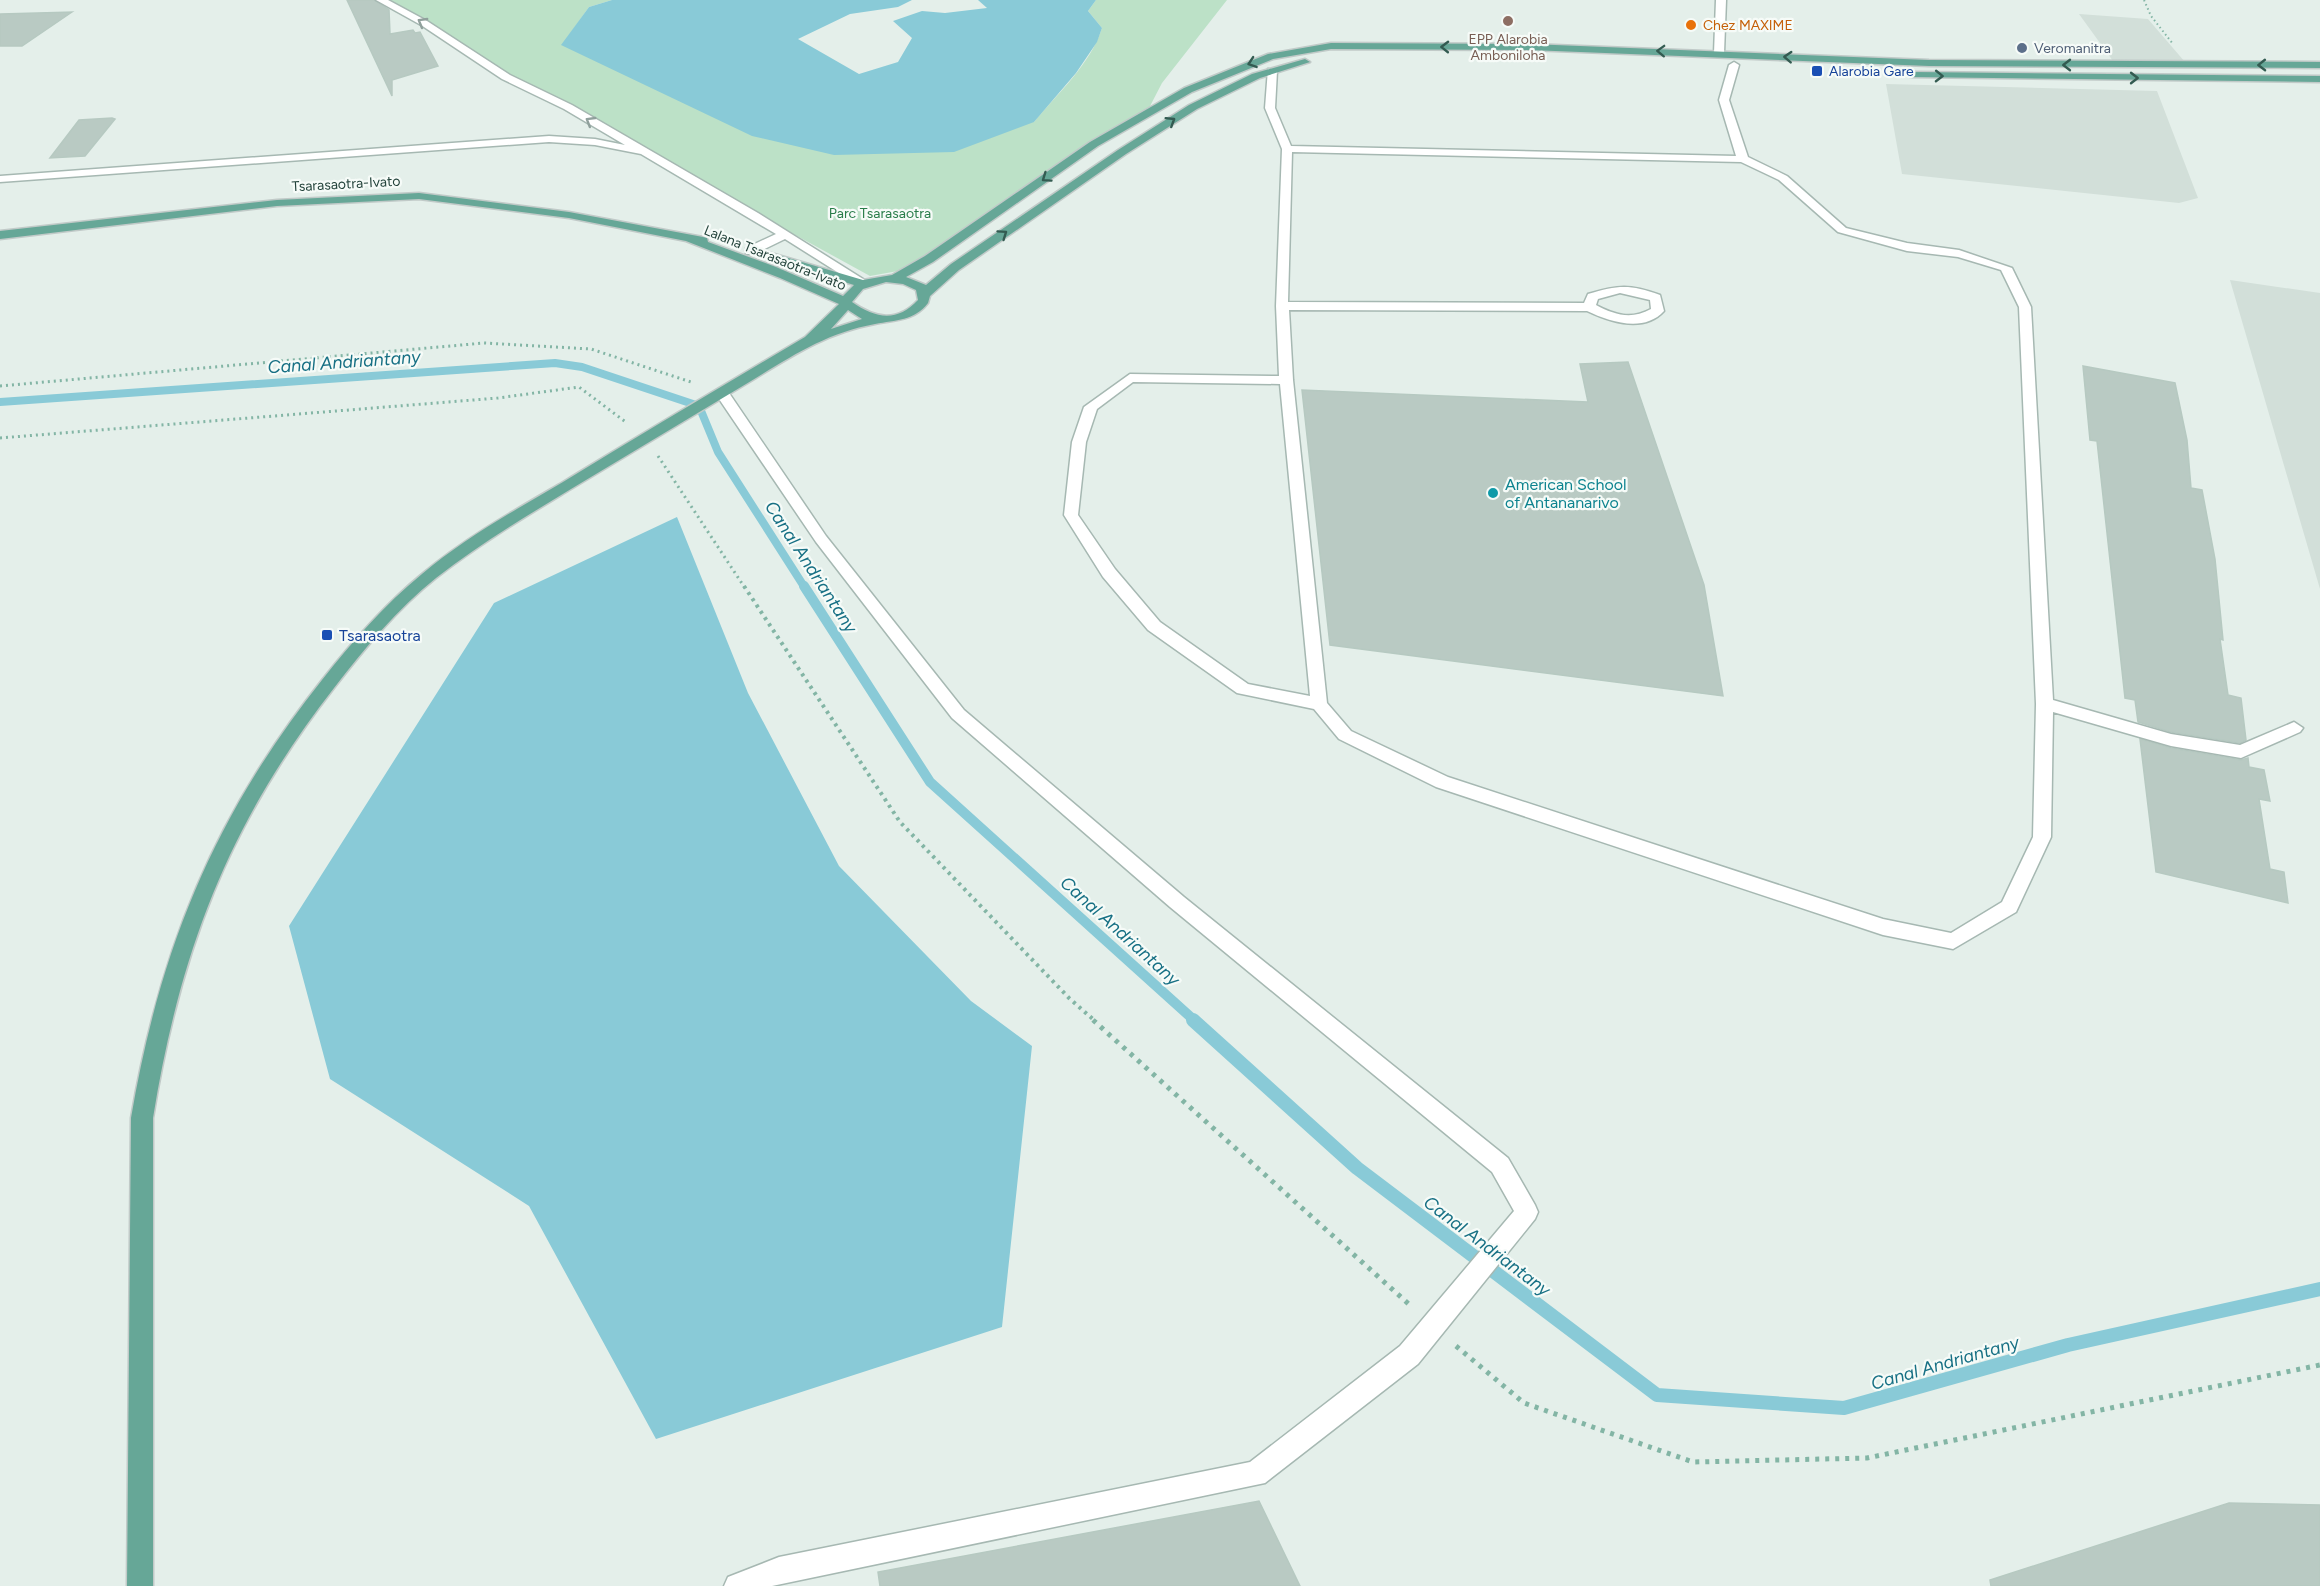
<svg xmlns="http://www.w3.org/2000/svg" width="2320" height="1586" viewBox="0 0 2320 1586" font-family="Figtree,sans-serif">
<rect width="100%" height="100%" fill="#e4efea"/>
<path fill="#d2dfd9" d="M2079,14L2148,19L2185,62L2113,61Z
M1886,84L2157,91L2198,198L2179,203L1902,174Z
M2230,280L2320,293V589Z"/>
<path fill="#bce1c7" d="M382,0H612L589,7L562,45L1034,122C1058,93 1090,65 1102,28L1088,11L1096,0H1227L1162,83L1148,110L964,234L898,271L870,276L511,79Z"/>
<path fill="#89cad7" d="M612,0H912L898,7L850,14L798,39L859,74L898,62L912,38L893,21L922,11L945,13L987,8L978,0H1096L1088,11L1102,28L1097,42L1076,73L1034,122L954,152L834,155L752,136L561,45L589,7Z
M677,517L748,693L839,866L971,1001L1032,1046L1002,1327L656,1439L529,1206L330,1079L289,926L494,603Z"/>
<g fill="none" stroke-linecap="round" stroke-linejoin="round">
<path stroke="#89cad7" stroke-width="8" d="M0,402L555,363L582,367L699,406L718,452L805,588"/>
<path stroke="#89cad7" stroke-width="10" d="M804,586L930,782L1195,1021"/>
<path stroke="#89cad7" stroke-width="14" d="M1193,1020L1357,1168L1657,1395L1844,1408L2068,1345L2320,1289"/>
</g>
<path fill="#b9cac3" stroke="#b6c9c1" stroke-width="1.5" d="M347,0H374L389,10L390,34L413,30L415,33L420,32L438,66L392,80V96Z
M72,12L22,46H0V14Z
M112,118L115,119L85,156L50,158L79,120Z
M1628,362L1704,585L1723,696L1330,645L1302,390L1588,402L1580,364Z
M2083,366L2175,383L2187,440L2191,488L2202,490L2215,559L2223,640L2220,639L2228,695L2241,698L2246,740L2240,743L2171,732L2138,722L2135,700L2125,698L2097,441L2090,440Z
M2140,739L2171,748L2241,760L2248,758L2249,767L2264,770L2270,801L2259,799L2270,869L2284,872L2288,903L2156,872Z
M1259,1501L1300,1586H880L878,1572Z
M2229,1503L2320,1505V1586H1991L1990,1580Z"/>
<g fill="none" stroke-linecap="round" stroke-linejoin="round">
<defs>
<path id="minor" d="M376,0H388L427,21L510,75L572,105L758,213L871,284L865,288L861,287L785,239L754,254H746V248L776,234L641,154L595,145L549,142L0,182V176L549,136L595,139L625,145L564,109L502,79L421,25Z
M1716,0H1726L1724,53L1719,56L1714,53Z
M1734,62L1739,65L1729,100L1748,157L1787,176L1846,228L1907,243L1959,250L2012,268L2031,307L2053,700L2171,734L2240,745L2294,722L2303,728L2300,732L2241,758L2171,746L2053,712L2051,837L2016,912L1953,949L1883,935L1436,787L1339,739L1314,709L1237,693L1148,630L1103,577L1064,515L1072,442L1084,407L1130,374L1279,376L1276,306L1282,149L1265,108L1268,69L1277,71L1275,108L1291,146L1736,156L1719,100L1729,65ZM1292,152L1741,162L1779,180L1838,232L1907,251L1958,257L2001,270L2019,307L2036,704L2033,837L2002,902L1951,933L1883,919L1448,777L1351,731L1327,703L1293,380L1289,310L1587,311C1610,322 1644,333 1664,311L1660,295C1630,284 1618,285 1588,294L1584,303L1288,302ZM1620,293L1650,300L1651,309C1631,320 1615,315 1596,305L1598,299ZM1133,382L1280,384L1310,696L1248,684L1160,622L1115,569L1078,515L1086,442L1097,409Z
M722,389L727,390L826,536L964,710L1184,897L1508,1158L1535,1205L1538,1212L1535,1219L1418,1364L1265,1483L772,1586H724L728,1577L779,1557L1250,1462L1400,1346L1514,1211L1492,1172L1170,907L952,718L816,542L715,393Z"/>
<path id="major" d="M1331,43L1530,44L1929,60L2320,62V68L1929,66L1530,50L1331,49L1273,59L1192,92L1098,146L933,262L906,277L926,285L951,264L1118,150L1189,105L1252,74L1305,59L1310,62L1260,78L1197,109L1126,154L959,270L930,296L928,303C914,321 896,320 875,324C826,333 792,356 751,381C691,417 631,453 571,489C525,517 478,545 436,578C397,609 365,648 334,688C229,823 180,950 153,1118V1586H127L131,1118C160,948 214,816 322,680C352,642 384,605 422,574C465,538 515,510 563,482C643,433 724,385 805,337L839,304L780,278L686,241L569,218L419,199L277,206L0,239V231L277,200L419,193L569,212L703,237L707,238L708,242L776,267L843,296L854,285L745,251L751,247L863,280L892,275L925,256L1090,142L1184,88L1268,54ZM886,282L903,284L916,290L918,300C897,323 875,318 852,302L863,289ZM848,310L862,319L831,329Z
M1914,72L2320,76V82L1910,77V73Z"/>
</defs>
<use href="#minor" stroke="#a6b8b2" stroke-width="3"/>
<use href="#major" stroke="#c1cac8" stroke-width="3"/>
<path stroke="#83b5a5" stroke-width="2" stroke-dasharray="1.5 3" stroke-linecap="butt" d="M2144,0L2151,16L2173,44"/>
<path stroke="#83b5a5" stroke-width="3" stroke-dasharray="2 4" stroke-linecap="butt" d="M0,386L484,343L591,349L694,383
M0,438L498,398L579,387L627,423
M658,456L745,588"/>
<path stroke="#83b5a5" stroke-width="4" stroke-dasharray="3 4.5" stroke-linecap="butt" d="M744,586L900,822L1069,998L1095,1021"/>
<path stroke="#83b5a5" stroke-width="5" stroke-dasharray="4 6" stroke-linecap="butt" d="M1093,1020L1412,1307
M1456,1346L1524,1403L1693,1462L1867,1458L2320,1365"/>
<use href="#minor" fill="#fff" fill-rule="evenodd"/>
<use href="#major" fill="#66a797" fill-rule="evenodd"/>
</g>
<defs><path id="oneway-chevron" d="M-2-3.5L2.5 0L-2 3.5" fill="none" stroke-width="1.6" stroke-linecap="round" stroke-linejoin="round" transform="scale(1.5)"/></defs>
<g stroke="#90a09c">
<use href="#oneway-chevron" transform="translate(422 22) rotate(-150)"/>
<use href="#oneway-chevron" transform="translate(590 121) rotate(-149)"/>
</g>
<g stroke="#335b51">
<use href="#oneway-chevron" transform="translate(1445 47) rotate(-179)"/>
<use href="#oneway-chevron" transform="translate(1661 51) rotate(-178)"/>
<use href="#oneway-chevron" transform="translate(1788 57) rotate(-177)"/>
<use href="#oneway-chevron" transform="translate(1252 63) rotate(161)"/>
<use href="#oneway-chevron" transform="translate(2067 65) rotate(-180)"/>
<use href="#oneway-chevron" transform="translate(2262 65) rotate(179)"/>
<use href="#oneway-chevron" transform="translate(1939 76) rotate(1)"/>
<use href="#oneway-chevron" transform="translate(2134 78)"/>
<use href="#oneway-chevron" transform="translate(1171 121) rotate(-32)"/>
<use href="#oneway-chevron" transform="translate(1046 178) rotate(145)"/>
<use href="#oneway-chevron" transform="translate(1003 234) rotate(-35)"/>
</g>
<circle fill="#8d6e63" stroke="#f6fbf8" stroke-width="2" cx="1508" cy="21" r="6"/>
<circle fill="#e8710a" stroke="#f6fbf8" stroke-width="2" cx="1691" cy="25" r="6"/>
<circle fill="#5c6f8a" stroke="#f6fbf8" stroke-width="2" cx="2022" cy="48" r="6"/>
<g fill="#1a4fb4" stroke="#f6fbf8" stroke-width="2">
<rect x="1811" y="65" width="12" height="12" rx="3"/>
<rect x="321" y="629" width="12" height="12" rx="3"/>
</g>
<circle fill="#0f9aa8" stroke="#f6fbf8" stroke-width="2" cx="1493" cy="493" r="6"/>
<g text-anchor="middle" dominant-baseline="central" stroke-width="4.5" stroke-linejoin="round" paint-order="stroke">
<g font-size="14" fill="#c56008" stroke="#f6fbf8" text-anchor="start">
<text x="1703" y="25">Chez MAXIME</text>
</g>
<g font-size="14" fill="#785e54" stroke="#f6fbf8">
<text x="1508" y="39">EPP Alarobia<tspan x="1508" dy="16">Amboniloha</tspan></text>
</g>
<g font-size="14" fill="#4e5e75" stroke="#f6fbf8" text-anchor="start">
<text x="2034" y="48">Veromanitra</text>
</g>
<g font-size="14" fill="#164399" stroke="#f6fbf8" text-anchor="start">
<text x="1829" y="71">Alarobia Gare</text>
</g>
<g font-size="14" fill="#22423a" stroke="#f6fbf8">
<text transform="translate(346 184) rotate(-3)">Tsarasaotra-Ivato</text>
<text transform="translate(775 258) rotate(22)">Lalana Tsarasaotra-Ivato</text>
</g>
<g font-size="14" fill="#297d4a" stroke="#f6fbf8">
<text x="880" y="213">Parc Tsarasaotra</text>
</g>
<g font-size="16" fill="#0d838f" stroke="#f6fbf8" text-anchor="start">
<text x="1505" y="484">American School<tspan x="1505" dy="18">of Antananarivo</tspan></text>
</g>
<g font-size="16" fill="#164399" stroke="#f6fbf8" text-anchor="start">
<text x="339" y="635">Tsarasaotra</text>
</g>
<g font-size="18" font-style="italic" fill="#177084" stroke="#f6fbf8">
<text transform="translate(344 362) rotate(-4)">Canal Andriantany</text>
<text transform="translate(811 567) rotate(57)">Canal Andriantany</text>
<text transform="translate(1120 931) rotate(42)">Canal Andriantany</text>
<text transform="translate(1487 1246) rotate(37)">Canal Andriantany</text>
<text transform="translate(1945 1363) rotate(-16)">Canal Andriantany</text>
</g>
</g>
</svg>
